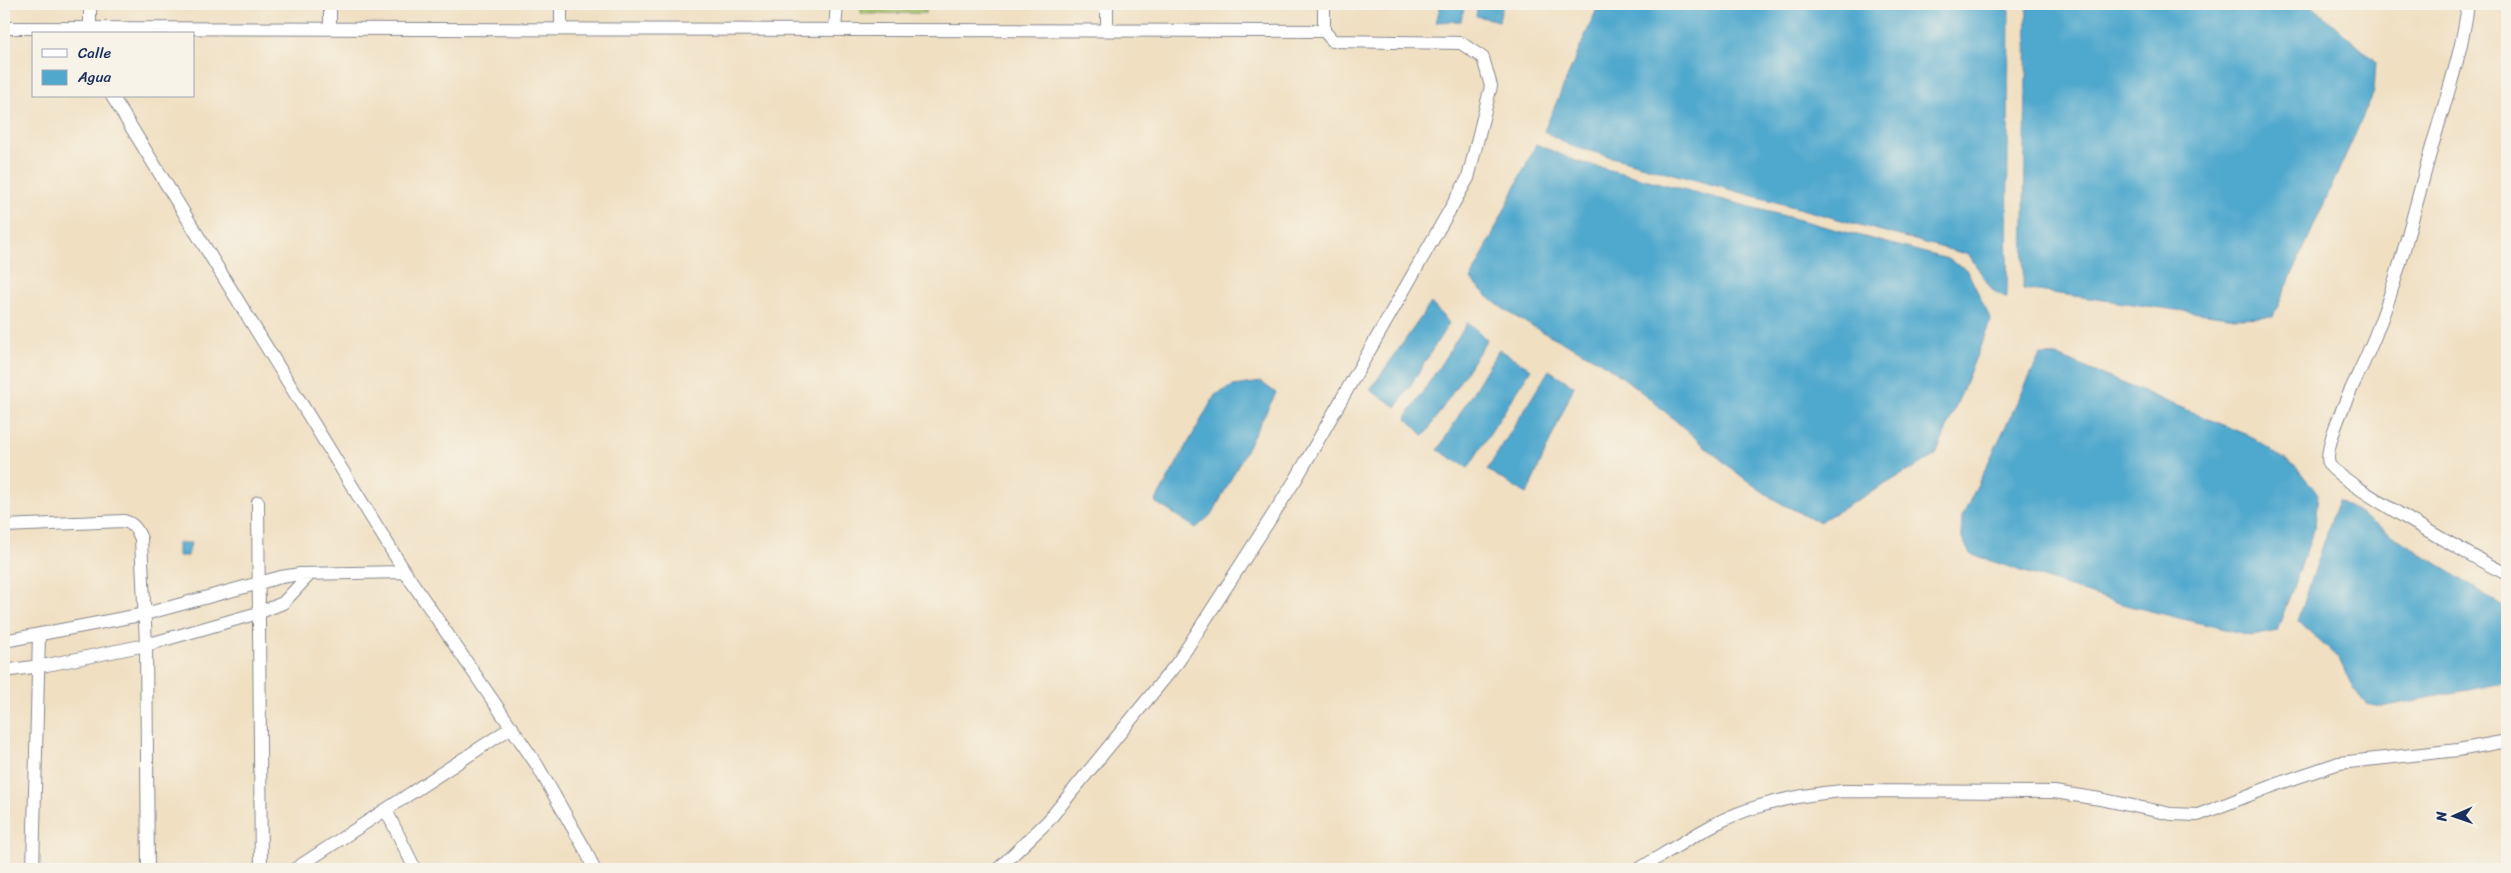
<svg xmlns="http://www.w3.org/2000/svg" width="2511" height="873" viewBox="0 0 2511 873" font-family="Sriracha,sans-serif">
<rect width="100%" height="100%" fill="#f7f3e8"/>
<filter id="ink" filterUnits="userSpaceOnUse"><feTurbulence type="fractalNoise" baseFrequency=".02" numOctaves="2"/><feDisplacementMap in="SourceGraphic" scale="10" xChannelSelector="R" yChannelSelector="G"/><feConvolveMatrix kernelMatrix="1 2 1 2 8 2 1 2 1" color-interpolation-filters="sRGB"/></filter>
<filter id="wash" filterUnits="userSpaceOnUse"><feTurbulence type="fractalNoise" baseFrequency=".0096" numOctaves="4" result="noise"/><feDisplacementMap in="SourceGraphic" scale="20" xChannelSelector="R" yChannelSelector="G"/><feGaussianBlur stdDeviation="1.12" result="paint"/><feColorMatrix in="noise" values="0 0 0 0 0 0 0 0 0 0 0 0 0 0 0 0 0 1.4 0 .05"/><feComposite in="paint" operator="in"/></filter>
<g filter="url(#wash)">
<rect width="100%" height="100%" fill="#f0dfc1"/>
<path fill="#a8c36a" stroke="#627964" d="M861,4H926V13L861,14Z"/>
<path fill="#50a8cd" stroke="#366c96" d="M1441,4H1465L1461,21L1436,22Z
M1478,4H1503L1499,21L1476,16Z
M1599,4H2009L2007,298L1992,290L1969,255L1571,146L1544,131Z
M2027,4H2310L2376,62L2374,92L2273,317L2235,318L2023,289Z
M1536,144L1576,161L1948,259L1967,270L1991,320L1936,455L1819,522C1804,514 1786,507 1772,498C1715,461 1669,410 1614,371C1568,338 1508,325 1471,279Z
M1431,303L1449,323L1397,407L1370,390Z
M1468,322L1487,340L1424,436L1406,418Z
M1499,349L1531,369L1468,468L1438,450Z
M2040,355L2057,356L2252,437L2296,467L2318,494L2315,527L2277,631L2253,636L2122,604L1970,554L1961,536L1962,517Z
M1549,370L1574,386L1527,494L1487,470Z
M1261,382L1276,393L1213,513L1196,528L1155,502L1215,395L1233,386Z
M2338,500L2507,609V682L2382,707L2366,704L2353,688L2339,659L2298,621Z
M178,543H191L188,556H178Z"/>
</g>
<g filter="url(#ink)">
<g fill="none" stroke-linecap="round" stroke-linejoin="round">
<defs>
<path id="minor" d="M90,4V34
M561,4V28
M1107,4V30
M1324,4V31
M2468,4C2462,54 2445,101 2431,150C2412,218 2396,290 2367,355C2358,376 2322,444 2329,464C2334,479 2484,564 2507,574
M330,27V4
M4,28L1324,31
M835,29L837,4
M112,96L405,572L537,765L586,851L594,869
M258,502L261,869
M4,526L124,521C134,524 137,529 141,539L146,645L148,869
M4,641L145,614L281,577L300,574L405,572
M4,671L47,665L146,645L258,613L283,603L310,574
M386,810L415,869
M33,869L39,635
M295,869L512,727
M998,869L1048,821L1178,662L1296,479L1468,178L1491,86L1483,58L1461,43L1333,41L1324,31
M1639,869C1664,854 1689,838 1715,824C1754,803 1799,795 1842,791L2054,792L2100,799L2171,814L2198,815L2283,782L2339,763L2458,750L2507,741"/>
</defs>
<use href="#minor" stroke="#868790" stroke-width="14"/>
<use href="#minor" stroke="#fff" stroke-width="12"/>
</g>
</g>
<rect width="2511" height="873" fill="none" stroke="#f7f3e8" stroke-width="20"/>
<rect x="32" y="32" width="162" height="65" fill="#f7f3e8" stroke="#9fa5b1"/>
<rect x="42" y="49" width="25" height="8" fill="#ffffff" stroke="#9fa5b1"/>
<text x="78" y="58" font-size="15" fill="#1b2f5e">Calle</text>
<rect x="42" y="70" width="25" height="15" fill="#50a8cd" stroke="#9fa5b1"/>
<text x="78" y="82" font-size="15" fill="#1b2f5e">Agua</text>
<g transform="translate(2454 816) rotate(268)" stroke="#f7f3e8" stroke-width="4" paint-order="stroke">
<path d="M0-4L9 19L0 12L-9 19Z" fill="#1b2f5e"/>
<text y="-8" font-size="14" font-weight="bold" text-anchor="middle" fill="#1b2f5e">N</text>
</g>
</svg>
